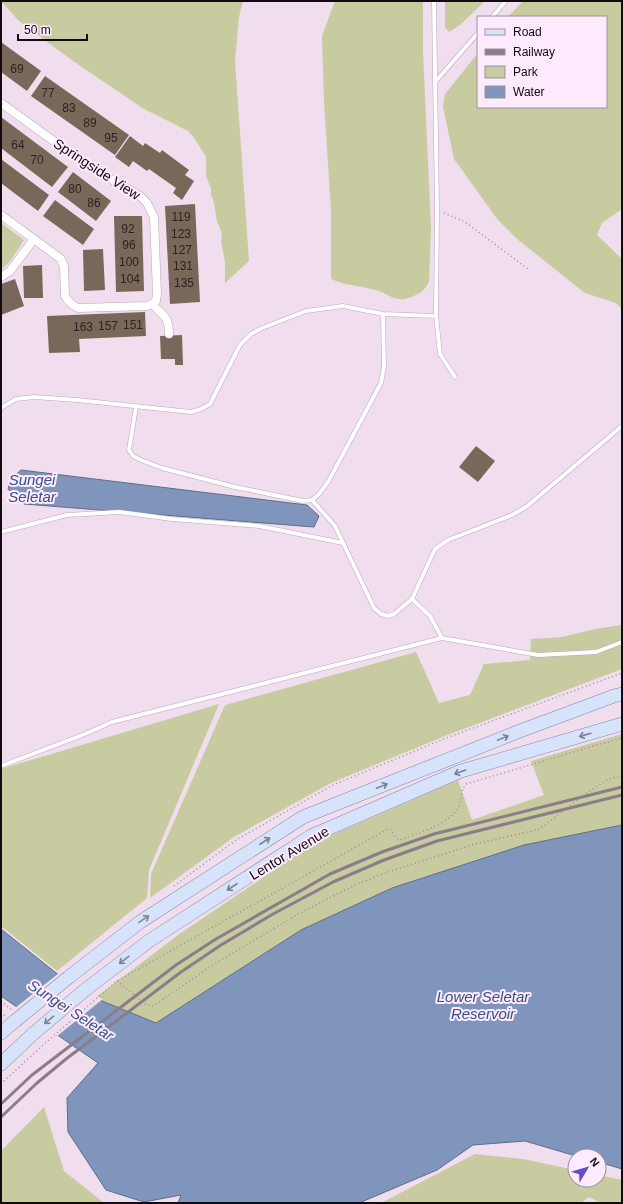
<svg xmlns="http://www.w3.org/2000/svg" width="623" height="1204" viewBox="0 0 623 1204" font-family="Arial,sans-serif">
<rect width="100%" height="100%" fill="#f0ddee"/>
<path fill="#c8cb9f" d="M1,1H243L239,17L235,61L249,261L225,283V262L221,241L222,234L220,228L217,222L214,202L211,195V189L206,176V157L195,139L188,131L144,109L73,61L19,21Z
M335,1H423V52L431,227L429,282C425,291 415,297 405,299C396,301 387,294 379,291C363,286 346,286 331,279V210L324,102L322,36Z
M445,1H485L460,25L449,32L445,27Z
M523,1H622V209L602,223L597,235L622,259V309L616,303L585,293L517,239L498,220L454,159L443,107L445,94L478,53V107H606V17H508Z
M1,223L24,240L11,260L1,270Z
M622,625V669L445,736L331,783L234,837L150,898L151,874L225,705L416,652L439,703L470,695L484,664L530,660L531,639L562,637L595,629Z
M219,704L149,870L147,898L57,971L1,926V769Z
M622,734V825L524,845L392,888L301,930L156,1023L95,998L178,935L314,843L458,780L472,820L544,795L531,761Z
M44,1107L64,1171L104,1203H1V1151Z
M475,1154L523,1159L575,1170V1180H599V1175L622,1180V1203H601L589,1197L581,1203H381Z"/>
<path fill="#7f95bb" stroke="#5e6c88" d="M21,470L307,505L319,516L314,527L24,504L8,489L11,479Z
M622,825V1169L599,1162V1156H576L525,1141L473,1145L437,1170L359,1203H178L181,1195L144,1202L106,1190L68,1132L67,1098L98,1063L1,996V929L80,992L156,1023L301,930L392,888L524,845Z"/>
<path fill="#f0ddee" d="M59,973L81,990L103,999L56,1037L15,1008Z"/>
<path fill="#79685a" d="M1,42L41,71L27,91L1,72Z
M45,76L129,135L115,155L31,96Z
M1,117L68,167L52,187L1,148Z
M130,136L143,146L145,143L160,153L162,150L189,170L185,175L194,181L182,200L173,193L176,188L149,169L147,171L133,161L129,167L115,157Z
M1,159L49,195L38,211L1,183Z
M73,172L111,201L96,221L58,192Z
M55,200L94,229L83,245L43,216Z
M195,204L200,302L170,304L165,206Z
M114,216H142L144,291L116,292Z
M103,249L105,290L84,291L83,250Z
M42,265L43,298H24L23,266Z
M15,279L24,306L1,315V284Z
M145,312L146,336L79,339L80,352L49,353L47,316Z
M182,335L183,365H175V359H161L160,336Z
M476,446L495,461L478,482L459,467Z"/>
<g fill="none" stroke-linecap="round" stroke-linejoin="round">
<defs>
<path id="lane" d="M434,1L437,210L436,316L440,354L455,377
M492,17L506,1
M435,82L478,33
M136,407L129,450L133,456L141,460L162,468L235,487L303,501L312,500L319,494L328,482L381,383L384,367L383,314
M1,408L16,399L34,397L77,400L191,412L201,409L210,404L240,345L251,334L262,328L306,311L343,306L383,314L436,316
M312,500L335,526L374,608L381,614L388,616L394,614L412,599L435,549L448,540L512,515L526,507L622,426
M1,532L67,515L119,512L172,519L259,526L343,543
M412,599L430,616L442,638
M1,766L85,734L112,722L442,638L538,655L596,652L622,642"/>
<path id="street" d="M1,103L87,165L140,196L147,203L154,217L157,294L156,301L152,304
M1,215L61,259L64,267L65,296C68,302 72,305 78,308L147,306L152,304
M1,277L10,271L34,239
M152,304C164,316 169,317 169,334"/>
<path id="primary" d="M69,977L140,922L303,817L520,731L614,696L622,694
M85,990L149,941L311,836L461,771L622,724
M1,1033L15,1021
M1,1064L34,1033"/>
</defs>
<use href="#lane" stroke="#baa8b8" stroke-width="5"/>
<use href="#street" stroke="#baa8b8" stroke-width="9"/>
<use href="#primary" stroke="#808aa7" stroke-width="14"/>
<path stroke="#9b8d99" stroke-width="1.5" stroke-dasharray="1 3" stroke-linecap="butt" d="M444,213L465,222L528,269
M174,886L236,840L333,785L446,738L622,673
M117,981L145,1004L153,1006L216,963L298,914L355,885L388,872L472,845L540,829L588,792L607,780L622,775
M1,1001L12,1010
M1,1084L43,1045L117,981L388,829H390L396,838L400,840C417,833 448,825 458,808C462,800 460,791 466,784L597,745L622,738"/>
<use href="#lane" stroke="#fff" stroke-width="4"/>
<use href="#street" stroke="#fff" stroke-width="8"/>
<use href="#primary" stroke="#d7e2fb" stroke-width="13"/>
<path stroke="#8a7d89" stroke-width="3" d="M1,1104L32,1075L176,965L216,939L330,874L382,852L434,834L622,787
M1,1117L37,1083L66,1059L181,972L221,945L273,914L333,882L384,860L437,841L622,795"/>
<defs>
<path id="primary-bridge" d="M15,1021L69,977
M34,1033L85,990"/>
</defs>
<use href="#primary-bridge" stroke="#808aa7" stroke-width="14" stroke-linecap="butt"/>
<path stroke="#9b8d99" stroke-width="1.5" stroke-dasharray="1 3" stroke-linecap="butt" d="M1,1018L6,1014"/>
<use href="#primary-bridge" stroke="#d7e2fb" stroke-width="13"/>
</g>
<defs><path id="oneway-shaft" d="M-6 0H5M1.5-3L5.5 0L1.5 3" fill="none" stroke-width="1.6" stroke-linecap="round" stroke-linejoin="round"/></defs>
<g stroke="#7e8192">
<use href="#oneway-shaft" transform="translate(585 735) rotate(164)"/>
<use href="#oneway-shaft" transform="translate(503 738) rotate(-22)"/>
<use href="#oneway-shaft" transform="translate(460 772) rotate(160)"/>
<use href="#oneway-shaft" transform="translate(382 786) rotate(-22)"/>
<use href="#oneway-shaft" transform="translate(265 841) rotate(-33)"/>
<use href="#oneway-shaft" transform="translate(232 887) rotate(147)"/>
<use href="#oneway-shaft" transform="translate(144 919) rotate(-34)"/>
<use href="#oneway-shaft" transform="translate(124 960) rotate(142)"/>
<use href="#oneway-shaft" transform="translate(49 1020) rotate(140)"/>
</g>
<g text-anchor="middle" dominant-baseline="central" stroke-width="4" stroke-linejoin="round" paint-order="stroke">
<g font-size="12" fill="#2b2223">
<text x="17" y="69">69</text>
<text x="48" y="93">77</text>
<text x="69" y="108">83</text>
<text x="90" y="123">89</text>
<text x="111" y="138">95</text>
<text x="18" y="145">64</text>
<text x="37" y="160">70</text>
<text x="75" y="189">80</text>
<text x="94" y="203">86</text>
<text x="181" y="217">119</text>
<text x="128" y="229">92</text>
<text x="181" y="234">123</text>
<text x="129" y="245">96</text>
<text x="182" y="250">127</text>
<text x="129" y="262">100</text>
<text x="183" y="266">131</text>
<text x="130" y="279">104</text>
<text x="184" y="283">135</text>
<text x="133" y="325">151</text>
<text x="108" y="326">157</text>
<text x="83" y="327">163</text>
</g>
<g font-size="14" fill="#110b11" stroke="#fdeafc">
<text transform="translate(97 169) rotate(33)">Springside View</text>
<text transform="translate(289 853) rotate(-31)">Lentor Avenue</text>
</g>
<g font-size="15" font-style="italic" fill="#355185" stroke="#fdeafc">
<text x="32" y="479">Sungei<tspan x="32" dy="17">Seletar</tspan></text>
<text x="483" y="996">Lower Seletar<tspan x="483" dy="17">Reservoir</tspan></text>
<text transform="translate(71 1010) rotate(33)">Sungei Seletar</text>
</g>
</g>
<rect width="623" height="1204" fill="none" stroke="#110b11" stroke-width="4"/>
<rect x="477" y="16" width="130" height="92" fill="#fdeafc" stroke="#9f919e"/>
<rect x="485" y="29" width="20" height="6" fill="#d7e2fb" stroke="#9f919e"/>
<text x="513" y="36" font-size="12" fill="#110b11">Road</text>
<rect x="485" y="49" width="20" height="6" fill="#8a7d89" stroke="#9f919e"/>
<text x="513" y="56" font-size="12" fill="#110b11">Railway</text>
<rect x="485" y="66" width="20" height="12" fill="#c8cb9f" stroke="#9f919e"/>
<text x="513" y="76" font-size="12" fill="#110b11">Park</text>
<rect x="485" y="86" width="20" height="12" fill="#7f95bb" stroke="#9f919e"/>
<text x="513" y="96" font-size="12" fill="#110b11">Water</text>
<g transform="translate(587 1168) rotate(52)"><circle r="19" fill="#fdeafc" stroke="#9f919e"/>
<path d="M0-3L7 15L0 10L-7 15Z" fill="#644ec7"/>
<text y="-6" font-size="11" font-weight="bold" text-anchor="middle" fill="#110b11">N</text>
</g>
<path d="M18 34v6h69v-6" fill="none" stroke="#110b11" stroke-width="2"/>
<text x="24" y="34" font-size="12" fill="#110b11" stroke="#fdeafc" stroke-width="3" paint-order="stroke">50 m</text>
</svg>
